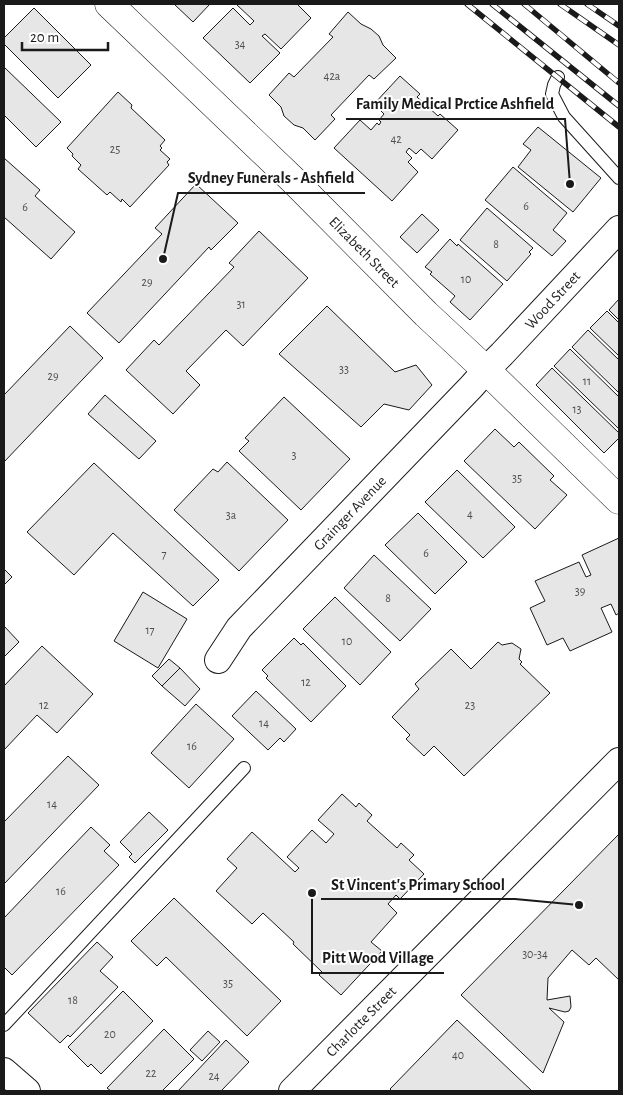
<svg xmlns="http://www.w3.org/2000/svg" width="623" height="1095" viewBox="0 0 623 1095" font-family="'Alegreya Sans',sans-serif">
<rect width="100%" height="100%" fill="#fff"/>
<path fill="#e6e6e6" stroke="#1a1a1a" d="M174,4H210L193,22Z
M236,4H297L311,18L281,49L265,34L262,36L280,53L250,83L203,38L233,8L250,25L254,21Z
M34,8L91,65L58,98L4,44V38Z
M348,12L361,24L371,29L379,36L383,45L396,58L374,79L369,75L331,115L335,119L315,140L303,128L294,125L284,116L281,107L269,95L289,73L294,77L333,37L329,34Z
M4,67L61,122L36,147L4,115Z
M400,76L420,94L417,97L438,116L440,114L458,130L432,159L421,149L416,154L409,148L406,152L412,158L408,162L418,172L392,201L334,148L360,120L371,130L377,123L379,125L381,122L379,120L384,114L374,104Z
M118,92L132,105L131,108L165,140L160,146L162,148L160,150L170,159L167,162L169,165L130,207L122,199L121,202L110,192L107,195L78,169L81,165L72,156L73,154L67,148Z
M538,127L601,178L573,212L518,167L531,150L523,144Z
M4,158L40,190L35,196L75,232L51,259L4,217Z
M513,167L567,213L553,230L566,241L552,256L485,200Z
M196,184L238,223L211,250L209,247L119,343L87,313L162,234L155,228Z
M487,208L533,248L529,252L531,254L507,281L460,240Z
M422,214L439,230L417,253L400,237Z
M259,231L308,278L243,346L226,330L186,371L200,385L173,414L126,370L154,340L159,345L234,267L229,263Z
M450,239L457,246L458,244L503,284L470,320L450,302L455,296L430,274L432,272L425,267Z
M619,299V320L609,310Z
M327,306L395,372L416,365L432,385L409,410L384,404L361,427L279,354Z
M607,311L619,323V356L590,328Z
M70,326L103,358L4,462V395Z
M588,330L619,360V393L572,347Z
M570,349L619,397V429L554,366Z
M552,368L619,433V438L604,453L536,385Z
M105,395L156,441L139,459L88,414Z
M284,397L350,459L301,510L239,451L249,441L245,438Z
M495,429L514,447L519,442L554,476L550,480L567,495L535,529L464,461Z
M227,462L288,520L239,571L174,510L213,469L218,472Z
M94,463L219,580L193,606L113,533L74,575L27,532Z
M457,470L515,527L483,558L425,502Z
M418,513L467,562L435,594L385,545Z
M619,538V613L616,615L611,604L601,608L612,632L570,651L563,638L547,645L530,608L545,601L535,581L579,562L586,577L591,575L582,555Z
M374,555L431,609L400,641L344,588Z
M4,569L12,577L4,585Z
M143,592L187,619L158,668L114,641Z
M335,597L391,652L360,685L303,629Z
M4,626L19,642L4,657Z
M294,638L301,645L303,643L346,686L311,722L266,678L268,676L262,670Z
M498,642L502,645L512,643L521,649L519,659L522,662L520,664L550,693L464,776L434,746L424,756L406,739L410,735L392,717L419,689L415,684L451,649L471,669Z
M42,646L93,694L57,733L37,715L4,750V686Z
M169,659L180,668L162,686L152,676Z
M180,668L200,689L185,706L162,686Z
M256,691L296,729L284,742L280,738L268,750L232,716Z
M196,704L234,739L189,788L151,753Z
M68,756L99,785L4,884V822Z
M342,794L356,807L359,803L372,815L367,821L397,848L401,843L414,855L409,860L424,874L400,899L396,895L388,904L397,913L371,942L382,951L341,995L319,975L322,972L293,944L294,942L263,913L252,924L216,891L237,868L227,859L252,832L295,872L299,868L287,857L312,830L326,843L334,834L318,820Z
M149,812L168,830L135,863L129,857L132,854L120,842Z
M91,827L110,845L104,851L119,865L12,975L4,967V918Z
M619,834V980L596,958L589,965L572,950L548,978L547,1000L570,996L571,1007L569,1011L565,1012L549,1008L564,1022L543,1073L461,995Z
M174,898L281,1001L247,1036L166,957L157,966L131,941Z
M97,942L113,957L100,971L118,987L70,1037L68,1035L60,1043L28,1013Z
M123,991L153,1021L101,1074L91,1064L88,1067L68,1047Z
M457,1020L532,1091H392L390,1089Z
M164,1029L194,1059L162,1091H111L107,1088Z
M208,1031L220,1042L202,1061L190,1050Z
M226,1040L249,1062L222,1090L223,1091H178Z"/>
<g fill="none" stroke-linecap="round" stroke-linejoin="round">
<defs>
<path id="lane" d="M558,77L554,85L552,94L564,117L619,178
M4,1025L244,768"/>
<g id="street">
<path id="s1" d="M218,660L239,628L472,386L486,370L502,354L619,229"/>
<path d="M4,1071L27,1091"/>
<path id="s2" d="M292,1091L619,761"/>
</g>
<g id="secondary">
<path id="s3" d="M109,4L293,180L426,314L486,370L619,500"/>
</g>
</defs>
<use href="#lane" stroke="#1a1a1a" stroke-width="14"/>
<use href="#street" stroke="#1a1a1a" stroke-width="28"/>
<use href="#secondary" stroke="#1a1a1a" stroke-width="29"/>
<use href="#lane" stroke="#fff" stroke-width="12"/>
<use href="#street" stroke="#fff" stroke-width="26"/>
<use href="#secondary" stroke="#fff" stroke-width="28"/>
<defs>
<path id="rail" d="M467,4L619,127
M492,4L619,106
M524,4L619,83
M560,4L619,45
M587,4L619,26"/>
</defs>
<use href="#rail" stroke="#1a1a1a" stroke-width="5.5"/>
<use href="#rail" stroke="#fff" stroke-width="4" stroke-dasharray="11" stroke-linecap="butt"/>
</g>
<g text-anchor="middle" dominant-baseline="central" stroke-width="4" stroke-linejoin="round" paint-order="stroke">
<g font-size="12" fill="#4d4d4d">
<text x="240" y="44">34</text>
<text x="332" y="76">42a</text>
<text x="396" y="139">42</text>
<text x="115" y="149">25</text>
<text x="526" y="206">6</text>
<text x="25" y="207">6</text>
<text x="496" y="244">8</text>
<text x="466" y="279">10</text>
<text x="147" y="282">29</text>
<text x="241" y="304">31</text>
<text x="344" y="369">33</text>
<text x="53" y="376">29</text>
<text x="587" y="381">11</text>
<text x="577" y="409">13</text>
<text x="294" y="455">3</text>
<text x="517" y="478">35</text>
<text x="470" y="514">4</text>
<text x="231" y="515">3a</text>
<text x="426" y="553">6</text>
<text x="164" y="554">7</text>
<text x="580" y="591">39</text>
<text x="388" y="598">8</text>
<text x="150" y="630">17</text>
<text x="347" y="641">10</text>
<text x="306" y="682">12</text>
<text x="44" y="705">12</text>
<text x="470" y="705">23</text>
<text x="264" y="723">14</text>
<text x="192" y="746">16</text>
<text x="52" y="804">14</text>
<text x="61" y="891">16</text>
<text x="535" y="954">30-34</text>
<text x="228" y="983">35</text>
<text x="73" y="1000">18</text>
<text x="110" y="1034">20</text>
<text x="458" y="1055">40</text>
<text x="151" y="1073">22</text>
<text x="214" y="1076">24</text>
</g>
<g font-size="15" fill="#1a1a1a" stroke="#fff">
<text stroke="none"><textPath href="#s3" startOffset="356">Elizabeth Street</textPath></text>
<text stroke="none"><textPath href="#s1" startOffset="492">Wood Street</textPath></text>
<text stroke="none"><textPath href="#s1" startOffset="198">Grainger Avenue</textPath></text>
<text stroke="none"><textPath href="#s2" startOffset="98">Charlotte Street</textPath></text>
</g>
</g>
<path fill="none" stroke="#1a1a1a" stroke-width="2" d="M570 184L565 119H346M163 259L178 193H365M579 905L515 899H321M312 893L312 973H444"/>
<g fill="#1a1a1a" stroke="#fff" stroke-width="2">
<circle cx="570" cy="184" r="5"/>
<circle cx="163" cy="259" r="5"/>
<circle cx="579" cy="905" r="5"/>
<circle cx="312" cy="893" r="5"/>
</g>
<g font-size="16" text-anchor="middle" font-weight="bold" fill="#1a1a1a" stroke="#fff" stroke-width="4" stroke-linejoin="round" paint-order="stroke">
<text x="455" y="109">Family Medical Prctice Ashfield</text>
<text x="271" y="183">Sydney Funerals - Ashfield</text>
<text x="418" y="890">St Vincent's Primary School</text>
<text x="378" y="963">Pitt Wood Village</text>
</g>
<rect width="623" height="1095" fill="none" stroke="#1a1a1a" stroke-width="10"/>
<path d="M22 42v8h86v-8" fill="none" stroke="#1a1a1a" stroke-width="2.5"/>
<text x="30" y="42" font-size="15" fill="#1a1a1a" stroke="#ffffff" stroke-width="4" paint-order="stroke">20 m</text>
</svg>
